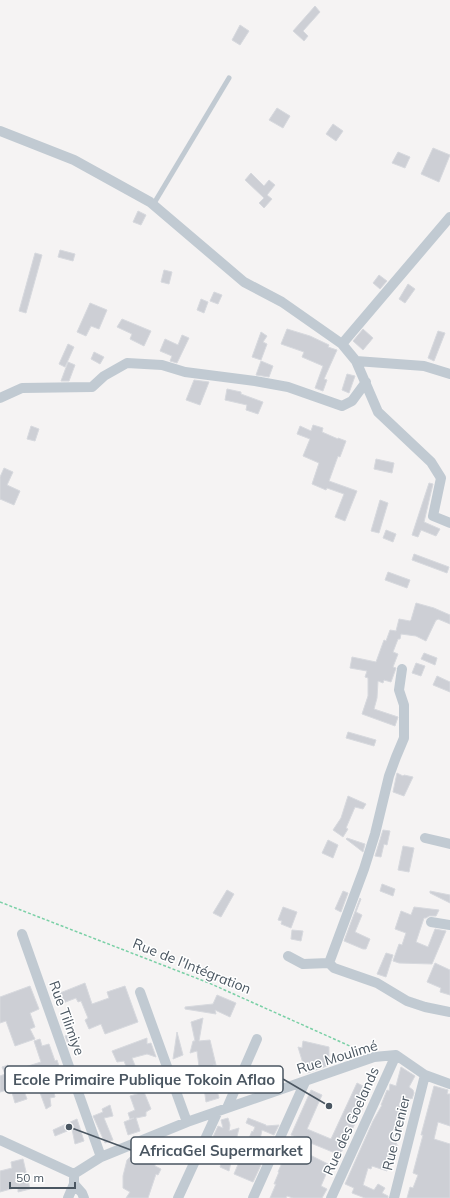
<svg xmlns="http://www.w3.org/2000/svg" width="450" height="1198" viewBox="0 0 450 1198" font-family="Mulish,sans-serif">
<rect width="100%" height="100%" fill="#f5f3f3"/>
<path fill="#cdcfd5" stroke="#d7d9de" d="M315,6L320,12L303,31L308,36L304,41L293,31Z
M240,25L249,31L240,45L232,40Z
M277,108L290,116L283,128L269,120Z
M333,124L343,131L336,141L326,134Z
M433,148L450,155L439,182L421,174Z
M398,152L410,157L405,168L392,163Z
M251,173L264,186L269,180L275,185L267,195L272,199L264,208L259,203L264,198L245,180Z
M138,211L146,215L141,225L133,222Z
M60,250L75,254L73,261L58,257Z
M35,253L42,255L26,313L19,311Z
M164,270L172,272L169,284L161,282Z
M379,275L387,281L380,289L373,283Z
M408,284L415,289L405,303L399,299Z
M214,292L222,295L218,304L210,301Z
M201,299L208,302L204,313L197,310Z
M90,303L107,310L99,329L91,326L86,336L77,332Z
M122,319L151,331L144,346L130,339L132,334L117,327Z
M287,329L310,336L329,345L328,347L337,350L324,379L327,380L323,391L315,388L323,366L302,357L304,352L281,344Z
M363,329L373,338L363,350L353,341Z
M438,331L445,333L434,361L428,358Z
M261,332L267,336L263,342L267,344L261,360L252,357Z
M182,335L189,338L177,363L170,361L172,356L160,351L165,339L178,345Z
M68,344L74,347L65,367L59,364Z
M94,352L104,357L100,364L91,359Z
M261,361L273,366L269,377L256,375Z
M68,362L75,365L69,381H61Z
M347,374L355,376L349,393L342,390Z
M194,380L209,382L200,405L186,400Z
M227,389L241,392V394L263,402L258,414L246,410L247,405L225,400Z
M313,425L323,428L322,432L338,439V438L346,441L340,457L338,456L329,481L357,491L345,521L335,517L344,494L327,488L326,490L312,484L319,463L303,456L310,439L297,434L300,426L311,431Z
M31,426L39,429L35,441L27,439Z
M376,459L394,463L392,473L374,469Z
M4,468L13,472L7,485L20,491L14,505L0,499V500V477Z
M429,483L433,484L424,522L440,529L436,536L421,530L418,537L412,535Z
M380,500L388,503L379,533L371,531Z
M386,530L396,534L393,542L383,538Z
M414,554L449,567L447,573L412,560Z
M388,572L410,580L407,588L385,580Z
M416,603L434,608L450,615V624L438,619L437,620H436L426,641L416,636L401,634L400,639H398L393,652L398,654L393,667L396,668L395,671L391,682L384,680L383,683L378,681L377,698L374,709L398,717L395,726L362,714L368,696V678L365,677L367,671L350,668L352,657L376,662L384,640L386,641L390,630L396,631L399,619L410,621L411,620Z
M424,653L437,658L435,665L421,659Z
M416,663L425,666L421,676L412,673Z
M437,676L450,682V692L433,685Z
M348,732L376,740L374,746L346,738Z
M397,773L403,776L404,775L413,777L404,796L393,792Z
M348,796L366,804L363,809L355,807L346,828L348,829L343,837L333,830L341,818Z
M383,830L390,831L387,845L384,844L381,857L375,856Z
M347,838L365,844L363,852L346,839Z
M328,840L338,845L333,858L322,853Z
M403,846L414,848L409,872L398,870Z
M382,884L395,889L393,896L380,891Z
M227,890L234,894L221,917L213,913Z
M343,891L348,893L341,912L335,909Z
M430,891L450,895V903L430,893Z
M360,898L361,899L356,912L362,915L355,932L370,939L366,949H363L344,941Z
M283,907L297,912L291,928L281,924L282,921L278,920Z
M414,907L439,910L436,916H429L426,918H424L416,942L428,947L435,929L446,931L432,964L399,963L393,961L399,944L402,945L406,933L395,929L401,911L411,915Z
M292,930L303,931L301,941L291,939Z
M386,953L393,955L386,977L377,974Z
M435,963L450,970V995L440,992L441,988L427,982Z
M85,983L92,1004L109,998L107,992L125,986L138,1022L105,1034L101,1024L89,1029L85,1020L88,1018L81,1001L78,1002L76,998L63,1003L60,993Z
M30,986L39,1009L30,1013L35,1027L30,1029L35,1039L15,1046L6,1021L0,1023V997Z
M217,995L236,1003L230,1017L215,1010L216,1014L185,1009V1007L213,1004Z
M203,1018L199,1041L210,1040L216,1065H213L214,1083H215L219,1098L206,1102L203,1081L201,1082L197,1051L190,1053L193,1041H195L191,1022Z
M177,1032L183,1055L173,1059Z
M73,1033L76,1043L69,1046L65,1036Z
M147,1038V1044L151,1043L156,1057L147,1054L132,1058L140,1078L132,1081L124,1061L117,1062L112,1051Z
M40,1039L42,1046L49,1044L55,1061L57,1060L62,1075L51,1079L55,1097L50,1098L51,1106L46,1109L35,1079L21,1083L27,1099L15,1103L11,1089L0,1092V1076L5,1074L2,1067L8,1065L13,1076L26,1073L25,1067L41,1062L34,1041Z
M303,1041L329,1047V1062L330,1065L307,1073L305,1070L298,1047L302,1048Z
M401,1067L415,1076L409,1087L413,1090L414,1093L412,1099L411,1098L400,1132L396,1145H398L387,1171L372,1166L371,1169L368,1168L363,1185L374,1190L378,1184L385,1188L382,1193L388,1196V1198H365L352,1193L354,1188L345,1184L373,1121L382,1105H381L387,1090L389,1091L390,1084L396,1086Z
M357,1083L371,1090L340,1155L291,1135L311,1090L322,1095L307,1129L331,1139Z
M434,1086L448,1090L447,1094H450V1126L438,1122L434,1139L450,1144V1198H407L410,1187L413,1188L418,1175L413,1173L423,1135H421Z
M144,1092L151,1109L146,1112V1116L136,1118L140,1131L128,1135L124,1122L134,1118L130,1119L128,1113L135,1110L130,1096Z
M110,1105L113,1116L104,1118L113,1140L105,1143L93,1116L103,1112L102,1109Z
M228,1118L230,1125L229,1131L239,1128L229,1171L220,1167L229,1143L213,1137L218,1126L223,1128L221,1120Z
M248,1118L266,1125V1126L279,1125L274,1135L262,1130L259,1144L253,1161L261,1165L253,1182L234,1174L252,1131L253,1132L255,1127L246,1123Z
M77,1119L84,1141L75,1144L72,1129L55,1136L53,1130Z
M296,1148L330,1165L321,1186L327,1189L322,1198H293L287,1196L286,1198H270L276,1184H274L279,1172H278L285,1156L287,1157L289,1151L294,1153Z
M130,1157L140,1162L141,1158L155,1164V1166L161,1169L158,1175L156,1174L148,1198H126L130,1192L123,1188V1176L127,1160Z
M23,1159L30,1189L18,1192V1187L0,1192V1171L12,1168L11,1162Z"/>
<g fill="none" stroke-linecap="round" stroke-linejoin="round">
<path stroke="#7ad0a6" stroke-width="1.5" stroke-dasharray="3 2" stroke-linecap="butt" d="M0,902L209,983L361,1051"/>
<path stroke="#c1cad2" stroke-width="5" d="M153,205L229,78"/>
<path stroke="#c1cad2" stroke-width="10" d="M0,131L74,160L150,202L244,282L282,302L342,344L356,361L378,412L431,462L441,478L433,516L450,523
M342,344L450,217
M356,361L424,366L450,374
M0,398L22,388L92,387L104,376L127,363L162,365L185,372L255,381L288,387L342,406L352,401L366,382
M402,669L399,690L404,705V738L396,757L389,776L375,834L364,869L329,963L334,968L377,983L407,1001L425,1007L450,1012
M425,838L450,844
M431,922L450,925
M22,934L101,1157
M288,956L303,964L329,963
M140,992L187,1122
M227,1108L257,1039
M0,1140L74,1174
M74,1174L101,1157L187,1122L374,1057L396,1055L425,1075L450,1084
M74,1184L82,1193L84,1198
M68,1198L74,1184V1174
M178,1198L218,1111
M253,1198L305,1082
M331,1198L396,1055
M394,1198L425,1075"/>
</g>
<g text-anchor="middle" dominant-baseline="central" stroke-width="3" stroke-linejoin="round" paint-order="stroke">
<g font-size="14" fill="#4a5661" stroke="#fff">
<text transform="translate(192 966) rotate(22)">Rue de l'Intégration</text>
<text transform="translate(67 1018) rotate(70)">Rue Tilimiye</text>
<text transform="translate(337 1057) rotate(-17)">Rue Moulimé</text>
<text transform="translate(351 1121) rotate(-66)">Rue des Goelands</text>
<text transform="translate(396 1133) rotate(-76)">Rue Grenier</text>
</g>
</g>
<path fill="none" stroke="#4a5661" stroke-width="1.5" d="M329 1106L283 1079M69 1127L131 1150"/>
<g fill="#4a5661" stroke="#fff" stroke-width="1.5">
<circle cx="329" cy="1106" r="4"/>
<circle cx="69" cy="1127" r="4"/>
</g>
<g fill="#fff" stroke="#4a5661" stroke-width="1.5">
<rect x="5" y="1066" width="278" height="27" rx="4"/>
<rect x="131" y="1137" width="180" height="27" rx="4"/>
</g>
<g font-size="15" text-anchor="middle" font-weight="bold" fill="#4a5661">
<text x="144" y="1085">Ecole Primaire Publique Tokoin Aflao</text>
<text x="221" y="1156">AfricaGel Supermarket</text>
</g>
<path d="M10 1182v6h65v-6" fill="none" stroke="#4a5661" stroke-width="2"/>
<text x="16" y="1182" font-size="12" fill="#4a5661" stroke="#ffffff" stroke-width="3" paint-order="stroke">50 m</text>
</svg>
